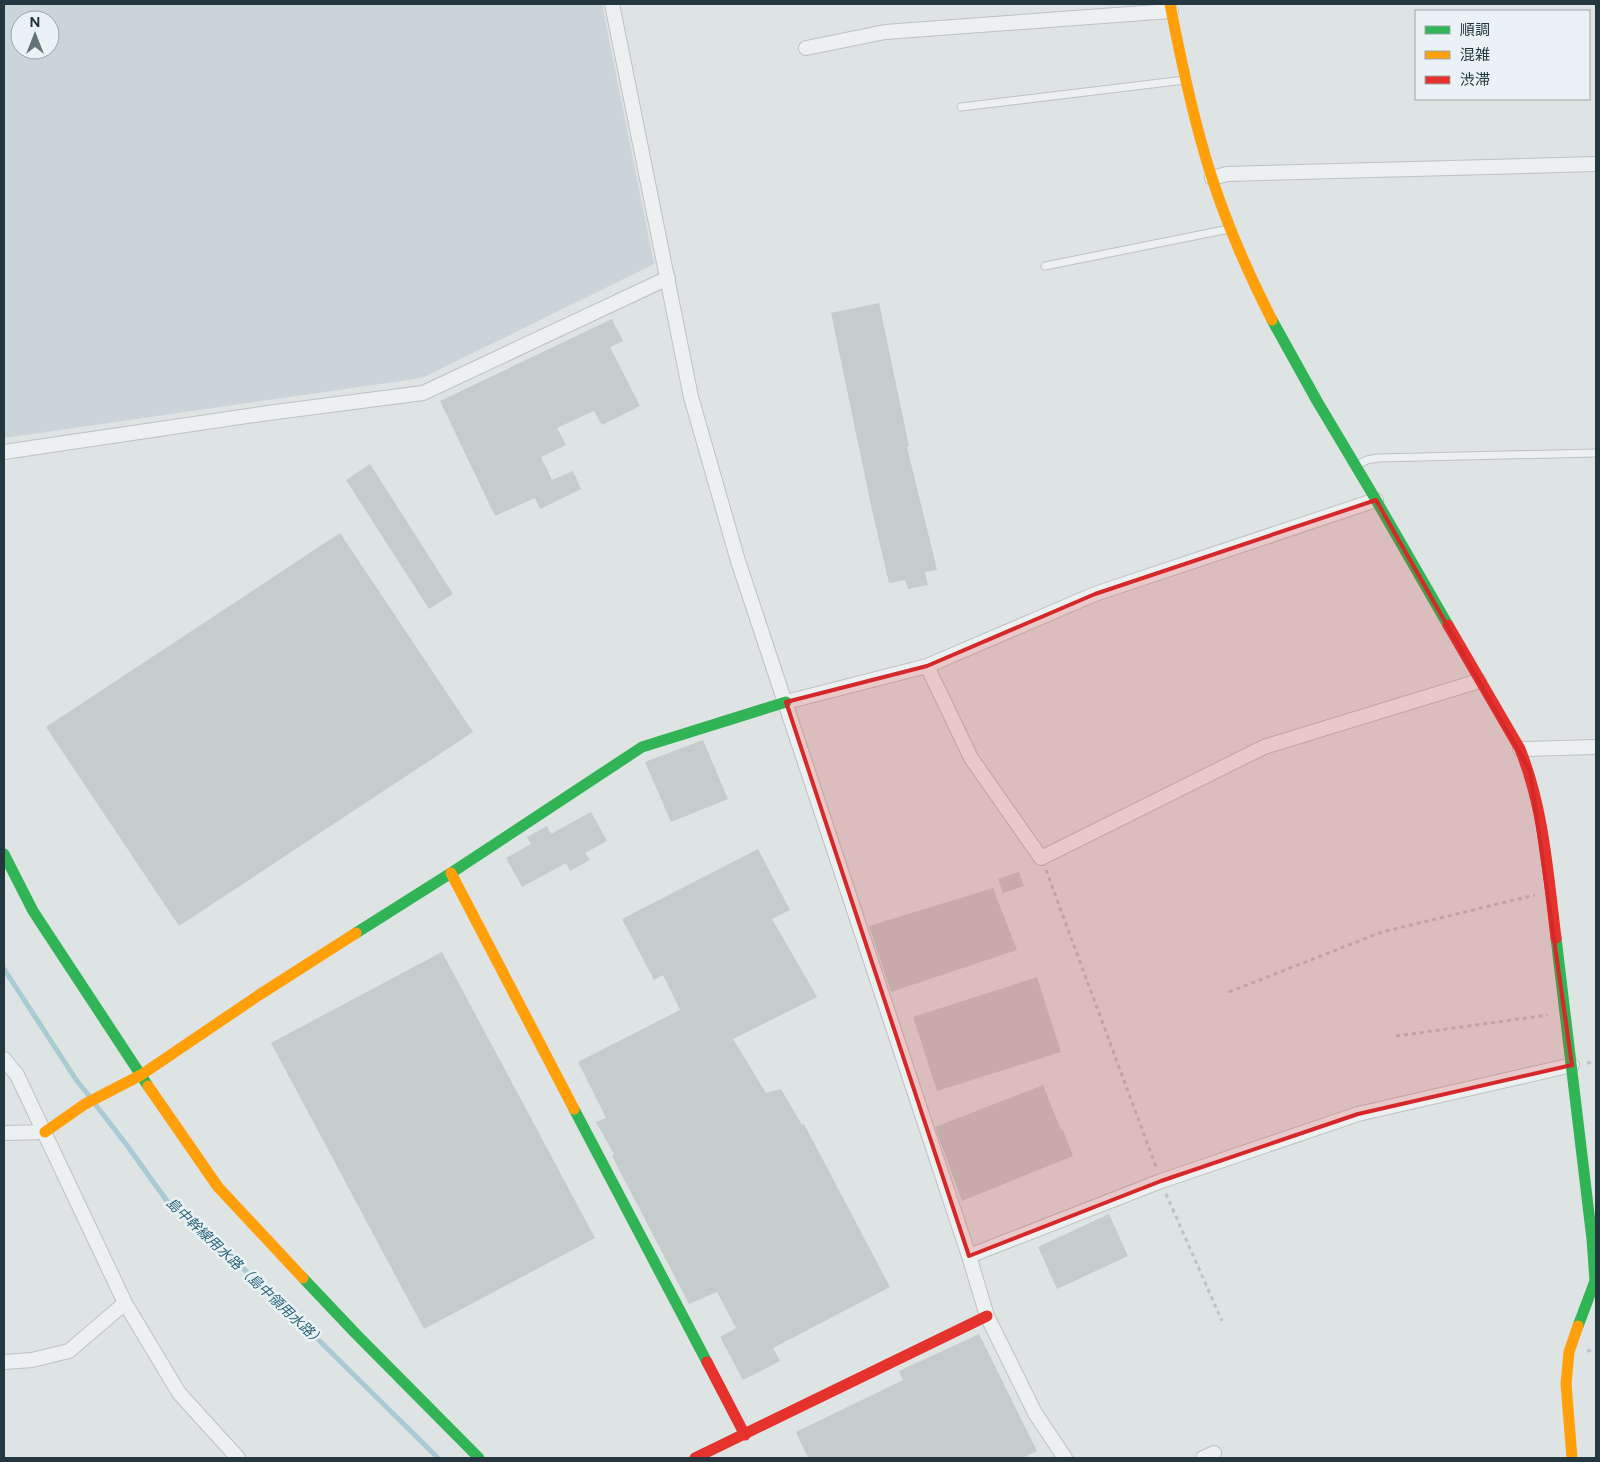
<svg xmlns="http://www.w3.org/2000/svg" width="1600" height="1462" viewBox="0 0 1600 1462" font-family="Figtree,'Noto Sans JP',sans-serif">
<rect width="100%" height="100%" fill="#dee3e4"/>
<path fill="#cbd4d8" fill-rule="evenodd" d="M4,4H602L654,264L422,378L4,438ZM20,20H50V50H20Z"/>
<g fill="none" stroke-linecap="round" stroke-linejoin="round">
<path stroke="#a9cad2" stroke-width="5" d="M4,969L77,1081L90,1097
M95,1104L126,1144L167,1201L271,1293L438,1458"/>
</g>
<path fill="#c6cbcc" d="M879,303L909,446L907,447L937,570L925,572L928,585L908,589L905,580L889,583L872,510L831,313Z
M612,319L623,341L610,347L640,406L602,425L594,411L557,428L566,445L541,457L552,480L573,471L581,489L540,509L535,498L495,516L440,401Z
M370,464L453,594L429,609L346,480Z
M340,533L473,732L179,926L46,727Z
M703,740L728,799L671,822L645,762Z
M591,812L607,841L585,853L590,860L570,871L566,863L522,887L506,858L531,844L527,837L547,826L551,834Z
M758,849L790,910L772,919L817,997L733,1039L766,1093L781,1089L802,1125L804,1124L890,1287L773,1348L780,1361L743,1380L720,1337L736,1328L717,1292L689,1304L612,1156L614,1154L596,1122L606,1118L578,1062L680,1010L663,975L654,980L622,919Z
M1019,872L1024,886L1003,893L998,879Z
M993,888L1017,950L891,992L869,926Z
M442,952L595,1238L424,1329L271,1043Z
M1037,977L1061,1052L937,1091L913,1017Z
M1043,1085L1061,1130H1063L1073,1156L962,1201L935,1127Z
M1109,1214L1128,1256L1057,1289L1038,1247Z
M979,1334L1037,1451L1022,1458H808L796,1432L903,1380L899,1371Z"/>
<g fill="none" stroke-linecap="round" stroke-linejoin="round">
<defs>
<path id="lane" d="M961,107L1185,80
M1045,266L1229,229
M1357,465L1367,460L1378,458L1596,453"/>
<path id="street" d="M612,4L691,397L738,561L969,1256L987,1316L1035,1413L1065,1458
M806,48L885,32L1171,11
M1212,178L1227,174L1596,164
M4,452L268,413L423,393L668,278
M927,666L971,758L1041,858L1264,747L1479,681
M786,702L927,666L1095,594L1376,500
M1520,749L1596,747
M4,1059L17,1075L125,1303L179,1393L238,1458
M4,1133L45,1132
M969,1256L1161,1181L1358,1114L1572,1065
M4,1362L32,1360L69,1351L125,1303
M1203,1458L1214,1453"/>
</defs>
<use href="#lane" stroke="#bcc1c2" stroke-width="9"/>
<use href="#street" stroke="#bcc1c2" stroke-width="16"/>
<path stroke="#bdc2c4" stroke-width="3" stroke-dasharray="4 4" stroke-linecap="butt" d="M1046,870L1156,1167
M1229,992L1382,932L1535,895
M1396,1036L1548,1015
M1587,1063L1596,1062
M1166,1194L1222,1321
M1587,1351L1596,1350"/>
<use href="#lane" stroke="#edf0f1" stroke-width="7"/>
<use href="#street" stroke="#edf0f1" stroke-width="14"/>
<path stroke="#30b455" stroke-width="11" d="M1272,320L1317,401L1376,500L1448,625
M4,854L33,911L148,1086
M356,933L451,873L642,747L786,702
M1556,938L1592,1239L1595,1281L1578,1326
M574,1109L707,1362
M303,1278L356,1334L479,1458"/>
<path stroke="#ff9f0a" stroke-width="11" d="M1170,4C1181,61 1193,119 1211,175C1227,225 1248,273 1272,320
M451,873L574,1109
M148,1086L218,1187L303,1278
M45,1132L85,1104L141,1075L259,995L356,933
M1572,1458L1566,1384L1569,1352L1578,1326"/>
<path stroke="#e5322d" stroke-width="11" d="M1448,625L1520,749C1544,809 1548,874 1556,938
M707,1362L745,1435
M695,1458L987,1316"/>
</g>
<path fill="#d62828" fill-opacity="0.2" stroke="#d62828" stroke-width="4" stroke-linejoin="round" d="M1376,500L1530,771L1572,1065L1358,1114L1161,1181L969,1256L786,702L927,666L1095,594Z"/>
<g text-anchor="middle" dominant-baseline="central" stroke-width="5" stroke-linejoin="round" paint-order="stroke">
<g font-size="14" font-style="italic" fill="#2a6476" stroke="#eaf2f5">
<text transform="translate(245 1272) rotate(43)">島中幹線用水路（島中領用水路）</text>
</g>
</g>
<rect width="1600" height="1462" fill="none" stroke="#24363e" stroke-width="10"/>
<rect x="1415" y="10" width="175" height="90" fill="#eaf2f5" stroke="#9ba7ac"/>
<rect x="1425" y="26" width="25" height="8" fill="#30b455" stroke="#9ba7ac"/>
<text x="1460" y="35" font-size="15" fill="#24363e">順調</text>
<rect x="1425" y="51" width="25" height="8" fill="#ff9f0a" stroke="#9ba7ac"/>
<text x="1460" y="60" font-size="15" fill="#24363e">混雑</text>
<rect x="1425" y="76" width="25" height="8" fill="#e5322d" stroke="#9ba7ac"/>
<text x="1460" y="85" font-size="15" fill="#24363e">渋滞</text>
<g transform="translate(35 35)"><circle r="24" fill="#eaf2f5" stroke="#9ba7ac"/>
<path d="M0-4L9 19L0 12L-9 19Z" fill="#657378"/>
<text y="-8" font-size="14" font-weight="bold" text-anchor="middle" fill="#24363e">N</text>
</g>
</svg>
